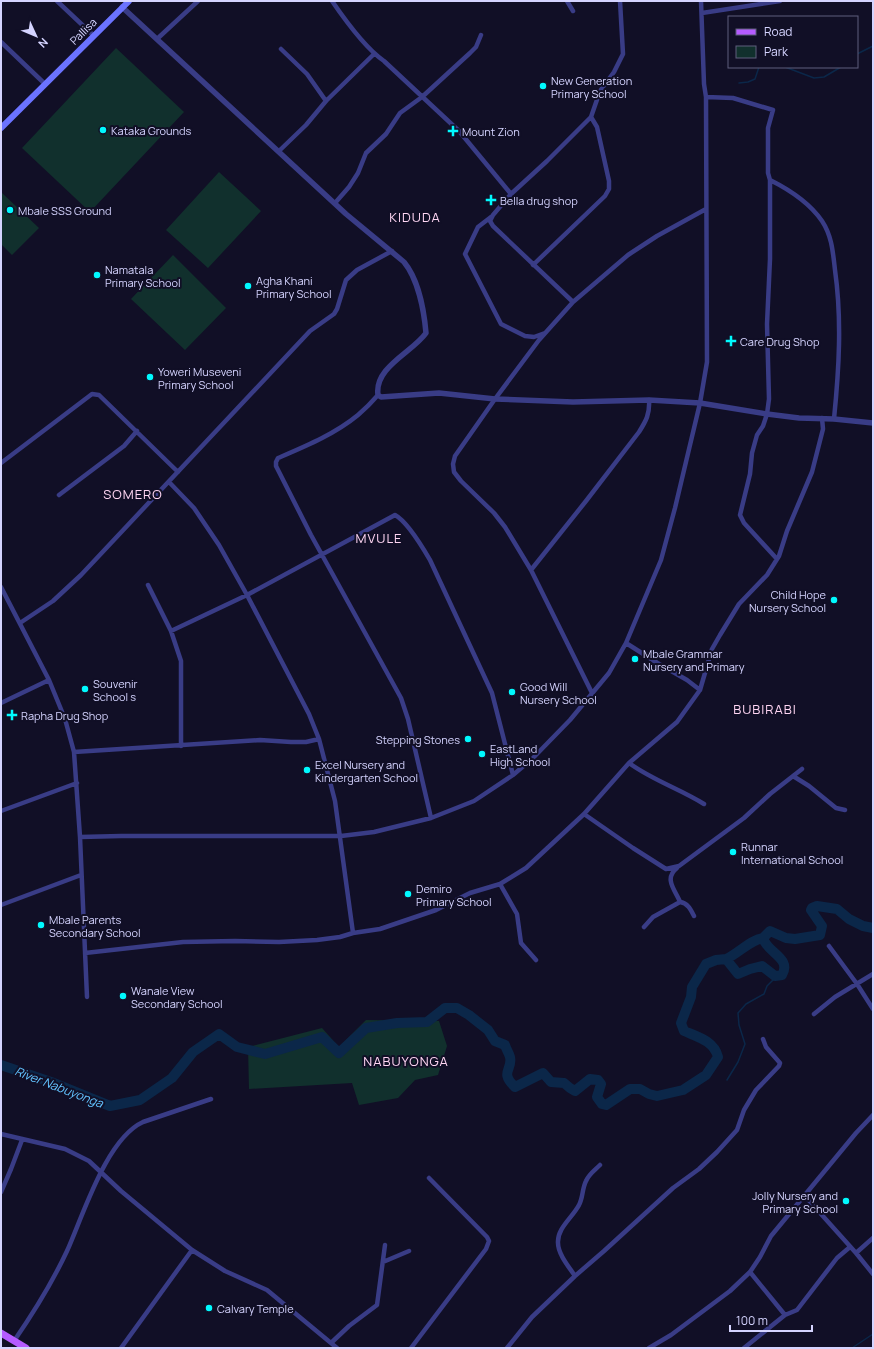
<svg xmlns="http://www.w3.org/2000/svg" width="874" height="1349" viewBox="0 0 874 1349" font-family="Manrope,sans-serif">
<rect width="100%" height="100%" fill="#110f26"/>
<path fill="#11302d" d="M116,48L184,112L90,212L22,148Z
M219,172L261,211L208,268L166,230Z
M1,192L39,228L12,255L1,244Z
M173,255L226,308L185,350L131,299Z
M366,1020L439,1021L447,1046L438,1075L415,1080L398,1098L359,1105L352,1083L249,1089L248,1047L322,1028L339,1047Z"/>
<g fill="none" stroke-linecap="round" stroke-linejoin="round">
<path stroke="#0b2749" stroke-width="1.5" d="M857,54L873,46
M785,67L814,78L824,77L841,67
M739,83L748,82L755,79L759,67
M727,1080L738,1062L745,1044L739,1025L738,1013L746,1004L764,994L767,986L773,980L775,976
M852,1348L873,1334"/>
<path stroke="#0b2749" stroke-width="10" d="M726,959C739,953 750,940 763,938
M1,1065L51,1082L110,1106L140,1100L172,1078L193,1052L219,1034L237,1047L265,1054L322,1037L339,1053L366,1028L397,1023L427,1022L445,1008H457L469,1015L488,1030L495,1041L505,1045C506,1049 509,1053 510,1057C513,1070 499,1072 515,1087L543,1073L551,1082L564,1083L570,1088L575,1091L590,1079L598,1080L601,1084L597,1097L602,1104L606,1105L630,1089H640L649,1094L657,1096L683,1090L706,1075L718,1057C714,1041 698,1037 684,1031L681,1023L691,997L692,987L706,964L716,960L726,959L738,974L750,969L762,966L775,976L782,975C792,958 767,953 763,938L770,931L786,938L795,939L820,935L822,926L811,910L812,908L817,906L837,909L849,919L863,926L873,928"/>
<path stroke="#393c86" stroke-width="4.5" d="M57,1L93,35
M332,1C345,20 365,48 384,61L459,131L511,194
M567,1L573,11
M702,13L780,1
M157,39L198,1
M1,42L45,84
M281,49L307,74L326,101
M706,97L733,98L773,110L768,128V173L770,180C790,190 809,202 822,221C832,236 833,253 835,270C842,320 839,369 834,419
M279,151L306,125L326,101L374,54
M770,180V259L767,324L769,399L767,414L763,426L757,435L752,453L750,474L740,515L744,523L777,559
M335,203L349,187L358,173L366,153L386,134L400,113L422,97L470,53L476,47L481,35
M491,217L478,227L465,254L501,324L525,336L534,337L545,333
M533,265L605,196L609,189V181L597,127L591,117
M573,302L628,255L657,236L706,209
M378,395C372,402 365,409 358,415C335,434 306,446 278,458L276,462V466L311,535L401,698L408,719L431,818
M1,463L92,394L99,395L178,472
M169,482L194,508L219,545L247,595L309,714L319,739L335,801L353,933
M59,495L124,446L137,431
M531,570L586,501L639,432C646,421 650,414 649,400
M148,585L171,631L181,661V746
M1,587L49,680L65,719L74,752L80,837L87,997
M20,623L53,601L81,575L310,331L334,314L337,309L346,280L357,270L392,251
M171,631L247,595L395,515C408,522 423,548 430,560L492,693L513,775
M700,690L712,649L720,635L739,604L767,575L779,556L787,531L812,472L823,429L822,418
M592,693L531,570L505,527L494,513L461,481L454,472L453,464L455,456L495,399L539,340L573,302L493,226L490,221L493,215L511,194L547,161L591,117L600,91L614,72L623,54L620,1
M1,703L49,680
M74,752L260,740L291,742H306L319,739
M629,763C652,780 680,789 704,804
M793,776L809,786L836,808L845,810
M1,811L77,783
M584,814L633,848L666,869L679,866L744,818L770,794L802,769
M80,837L121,836H341L374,832L431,818L474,801L513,775L533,758L570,720L609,673L626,643L661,560L675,508L700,403L707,362L706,97L704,84L701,1
M677,868C663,879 676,891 680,902C688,903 691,910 694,916
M500,884L517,914L521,943L536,960
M1,905L81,875
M644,927L653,917L680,902
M829,946L857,984L873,1009
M85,953L183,942L235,941L279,942L317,940L340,937L353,933L380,929L436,910L470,893L500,884L526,868L584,814L629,763L677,722L700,690L687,680L659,664L626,643
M814,1014L835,997L873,974
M1,1134L65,1149L89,1161L121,1191L192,1250L225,1271L267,1290L337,1348
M1,1192L11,1169L22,1140
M804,1195L856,1253L873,1274
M856,1253L873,1238
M383,1262L409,1251
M750,1272L785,1315
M575,1276C569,1267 558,1254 558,1243C557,1228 573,1217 579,1205C583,1198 582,1189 586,1181C589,1174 595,1170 600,1165
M14,1341C34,1312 52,1283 67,1251C83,1216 106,1139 143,1122L211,1099
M331,1343L349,1326L377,1305L385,1245
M121,1348L192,1250
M411,1348L486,1249L489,1241L487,1237L429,1178
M507,1348L532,1317L575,1276L604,1251L673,1188L699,1169L717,1152L737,1130L744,1110L756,1090L779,1066L780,1063L766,1047L763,1039
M649,1348L671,1335L730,1291L750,1272L760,1257L771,1236L856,1133L873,1115
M744,1348L785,1315L797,1310L837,1258L850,1247"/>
<path stroke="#393c86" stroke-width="5.5" d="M122,7L346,214L404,262C418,279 424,310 426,333C413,352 374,367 378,395L381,397L439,393L495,399L573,402L649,400L700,403L767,414L799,418L834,419L873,423"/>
<path stroke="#6b73ff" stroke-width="6" d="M1,128L129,1"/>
<path stroke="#b55bff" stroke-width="7" d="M1,1333L26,1348"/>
</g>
<g fill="#00faff" stroke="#110f26" stroke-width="1.5">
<circle cx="543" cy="86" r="4"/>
<circle cx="103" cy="130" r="4"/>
<path d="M451 125h4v4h4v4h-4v4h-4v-4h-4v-4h4z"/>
<path d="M489 194h4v4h4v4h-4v4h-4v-4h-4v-4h4z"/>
<circle cx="10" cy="210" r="4"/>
<circle cx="97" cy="275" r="4"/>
<circle cx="248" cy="286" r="4"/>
<path d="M729 335h4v4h4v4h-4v4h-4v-4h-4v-4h4z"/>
<circle cx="150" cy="377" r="4"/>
<circle cx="834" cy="600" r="4"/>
<circle cx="635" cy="659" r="4"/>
<circle cx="85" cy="689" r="4"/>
<circle cx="512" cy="692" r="4"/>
<path d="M10 709h4v4h4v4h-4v4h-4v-4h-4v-4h4z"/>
<circle cx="468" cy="739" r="4"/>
<circle cx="482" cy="754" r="4"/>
<circle cx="307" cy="770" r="4"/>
<circle cx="733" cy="852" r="4"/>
<circle cx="408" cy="894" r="4"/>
<circle cx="41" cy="925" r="4"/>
<circle cx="123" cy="996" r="4"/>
<circle cx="846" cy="1201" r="4"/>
<circle cx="209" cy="1308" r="4"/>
</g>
<g text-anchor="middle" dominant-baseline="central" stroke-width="4" stroke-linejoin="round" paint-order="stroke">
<g font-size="11" fill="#d5d4ff" stroke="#110f26">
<text transform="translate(83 31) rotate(-45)">Pallisa</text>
</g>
<g font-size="11" fill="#d5d4ff" stroke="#110f26" text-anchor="start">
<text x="551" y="80">New Generation<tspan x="551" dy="13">Primary School</tspan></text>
<text x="111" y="130">Kataka Grounds</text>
<text x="462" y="131">Mount Zion</text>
<text x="500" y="200">Bella drug shop</text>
<text x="18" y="210">Mbale SSS Ground</text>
<text x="105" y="269">Namatala<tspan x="105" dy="13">Primary School</tspan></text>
<text x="256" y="280">Agha Khani<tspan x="256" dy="13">Primary School</tspan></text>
<text x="740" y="341">Care Drug Shop</text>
<text x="158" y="371">Yoweri Museveni<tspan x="158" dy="13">Primary School</tspan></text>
<text x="826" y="594" text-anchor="end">Child Hope<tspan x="826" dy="13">Nursery School</tspan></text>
<text x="643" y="653">Mbale Grammar<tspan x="643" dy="13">Nursery and Primary</tspan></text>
<text x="93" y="683">Souvenir<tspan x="93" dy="13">School s</tspan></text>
<text x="520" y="686">Good Will<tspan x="520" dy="13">Nursery School</tspan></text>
<text x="21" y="715">Rapha Drug Shop</text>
<text x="460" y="739" text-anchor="end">Stepping Stones</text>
<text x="490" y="748">EastLand<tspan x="490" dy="13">High School</tspan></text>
<text x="315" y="764">Excel Nursery and<tspan x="315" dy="13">Kindergarten School</tspan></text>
<text x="741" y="846">Runnar<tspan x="741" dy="13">International School</tspan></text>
<text x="416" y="888">Demiro<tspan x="416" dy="13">Primary School</tspan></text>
<text x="49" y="919">Mbale Parents<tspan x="49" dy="13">Secondary School</tspan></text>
<text x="131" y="990">Wanale View<tspan x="131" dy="13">Secondary School</tspan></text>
<text x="838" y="1195" text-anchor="end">Jolly Nursery and<tspan x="838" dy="13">Primary School</tspan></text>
<text x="217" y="1308">Calvary Temple</text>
</g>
<g font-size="12" font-style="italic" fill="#62c3ff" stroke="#110f26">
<text transform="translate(59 1087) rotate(21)">River Nabuyonga</text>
</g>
<g font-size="13" letter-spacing="1" fill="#ffd6f3" stroke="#110f26">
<text x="415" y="217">KIDUDA</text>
<text x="133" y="494">SOMERO</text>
<text x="379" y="538">MVULE</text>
<text x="765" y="709">BUBIRABI</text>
<text x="406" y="1061">NABUYONGA</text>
</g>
</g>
<rect width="874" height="1349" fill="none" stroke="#d5d4ff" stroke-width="4"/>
<rect x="728" y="16" width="130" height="52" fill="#110f26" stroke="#5f5e7d"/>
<rect x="736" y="29" width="20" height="6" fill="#b55bff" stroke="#5f5e7d"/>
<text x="764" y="36" font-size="12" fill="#d5d4ff">Road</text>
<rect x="736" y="46" width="20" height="12" fill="#11302d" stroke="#5f5e7d"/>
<text x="764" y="56" font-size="12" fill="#d5d4ff">Park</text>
<g transform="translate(36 36) rotate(134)" stroke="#110f26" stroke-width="3" paint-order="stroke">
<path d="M0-3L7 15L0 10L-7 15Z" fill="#d5d4ff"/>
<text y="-6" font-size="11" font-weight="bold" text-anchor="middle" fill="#d5d4ff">N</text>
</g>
<path d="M730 1325v6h82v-6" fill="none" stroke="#d5d4ff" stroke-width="2"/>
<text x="736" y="1325" font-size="12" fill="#d5d4ff" stroke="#110f26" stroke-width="3" paint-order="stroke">100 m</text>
</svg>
